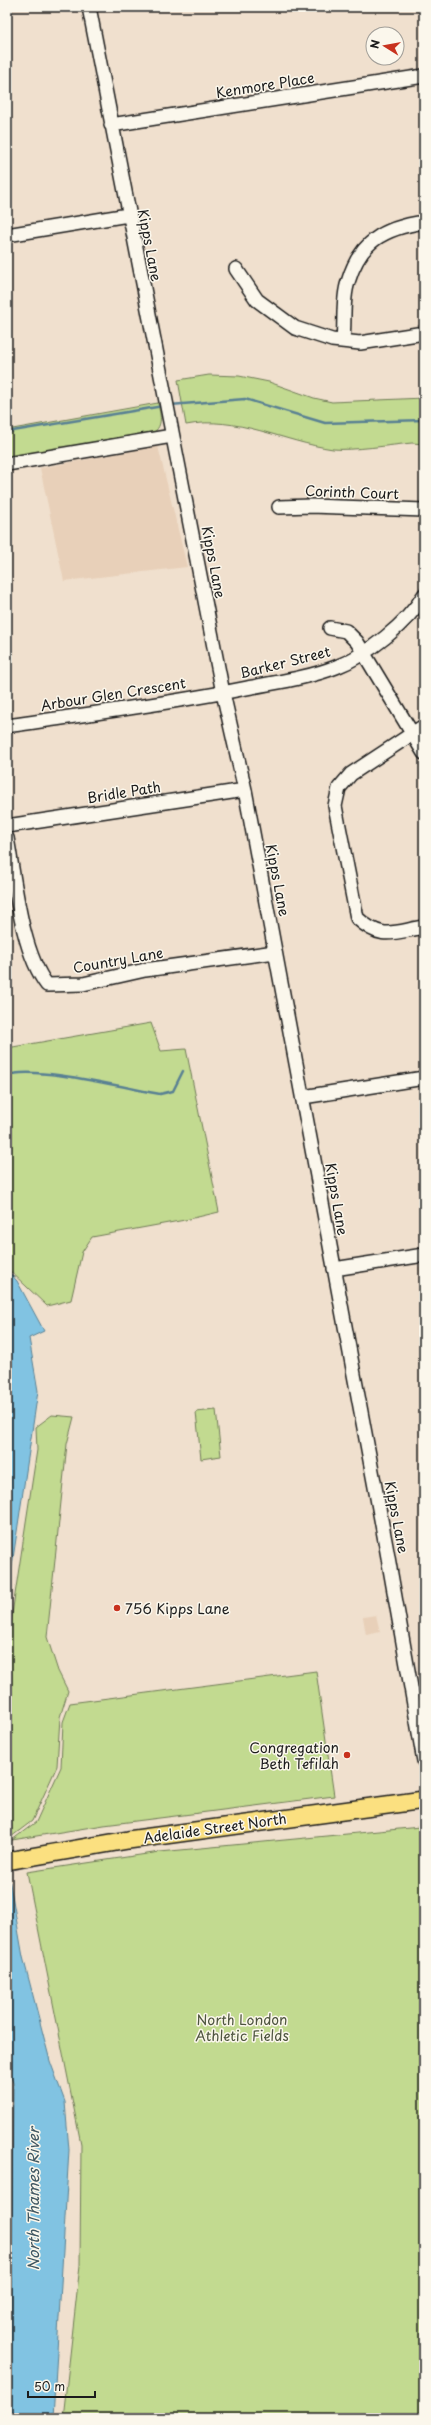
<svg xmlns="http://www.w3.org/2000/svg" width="431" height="2425" viewBox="0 0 431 2425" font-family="'Playpen Sans',sans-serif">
<rect width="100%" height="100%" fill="#f0e0ce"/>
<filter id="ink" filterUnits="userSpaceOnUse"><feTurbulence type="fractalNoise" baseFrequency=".025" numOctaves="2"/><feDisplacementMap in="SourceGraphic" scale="8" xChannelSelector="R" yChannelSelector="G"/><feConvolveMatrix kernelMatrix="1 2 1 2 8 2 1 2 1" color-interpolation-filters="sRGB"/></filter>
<g filter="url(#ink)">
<path fill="#e8d0b9" d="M158,446L187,567L64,581L40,468Z
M418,1267H424V1300Z
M376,1615L380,1632L366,1635L363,1617Z"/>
<path fill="#c2da90" stroke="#6f7b56" d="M209,375L239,376L269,382L314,398L332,402L424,398V444L412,443C391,445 352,451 333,449C283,442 237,415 186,425L178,380Z
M158,403C160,415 164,425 153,433L7,459V430Z
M151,1023L161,1051L186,1049L219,1212L185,1220L92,1237L82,1252L71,1300L47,1306L7,1268V1048Z
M216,1410L221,1456L201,1459L196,1412Z
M52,1415L74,1417L67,1444L47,1637L58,1671L68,1691L60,1717L57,1766L32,1821L7,1840V1647L37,1450L36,1427Z
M316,1671L334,1796L104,1825L12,1840L36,1822L61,1767L63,1722L70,1703Z
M420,1827L424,1850V2418H63L80,2265L81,2144L27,1872L160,1852Z"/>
<path fill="#81c3e2" stroke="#598093" d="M7,1270L17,1281L44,1331L29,1338L38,1391L11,1572L7,1637Z
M7,1867L23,1957L50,2061L65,2102L69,2150L53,2418H10L13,2083L7,2065Z"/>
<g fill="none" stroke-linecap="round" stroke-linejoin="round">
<path stroke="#598093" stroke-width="2.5" d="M170,405L245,399L325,423L424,420
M7,432L163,406
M7,1076C30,1064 130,1089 160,1094L173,1091L183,1071"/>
<defs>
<path id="minor" d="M89,7L223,693L245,790L386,1546L424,1761
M111,125L424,76
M7,235L128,215
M236,269L257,300L295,328L332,340L360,343L424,333
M343,340C345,322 342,299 348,282C360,241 384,228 424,222
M7,464L172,436
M279,507L311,506L424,510
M330,628L346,631L357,642L424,753
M7,726C87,714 168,704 247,688C277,682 308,678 336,667C367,655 407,624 424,595
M424,726L351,774L339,788L335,806L357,918C382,941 393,932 424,927
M7,826L245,790
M7,838C15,881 21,951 47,985L83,984L145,970L275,952
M303,1097L424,1078
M334,1269L424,1255"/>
<path id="major" d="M7,1861L128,1840L424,1800"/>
</defs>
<use href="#minor" stroke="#1c1c1c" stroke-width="16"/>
<use href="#major" stroke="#1c1c1c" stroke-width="20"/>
<use href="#minor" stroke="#fbf7ec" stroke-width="13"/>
<use href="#major" stroke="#fbe080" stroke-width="17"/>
</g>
</g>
<g fill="#c8321e" stroke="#fbf7ec" stroke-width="1.5">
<circle cx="117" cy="1608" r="4"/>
<circle cx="347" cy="1755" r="4"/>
</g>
<g text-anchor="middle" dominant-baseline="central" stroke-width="3" stroke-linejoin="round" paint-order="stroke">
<g font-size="14" fill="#1c1c1c" stroke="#fbf7ec">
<text transform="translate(265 85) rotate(-9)">Kenmore Place</text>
<text transform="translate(150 245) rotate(79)">Kipps Lane</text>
<text transform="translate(352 492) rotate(2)">Corinth Court</text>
<text transform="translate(214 562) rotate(79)">Kipps Lane</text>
<text transform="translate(285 662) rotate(-14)">Barker Street</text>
<text transform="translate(113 694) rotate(-9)">Arbour Glen Crescent</text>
<text transform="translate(124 792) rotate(-9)">Bridle Path</text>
<text transform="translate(278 880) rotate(79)">Kipps Lane</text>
<text transform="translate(118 960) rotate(-10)">Country Lane</text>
<text transform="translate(337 1199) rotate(80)">Kipps Lane</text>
<text transform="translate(397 1517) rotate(79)">Kipps Lane</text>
<text transform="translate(215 1828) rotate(-8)">Adelaide Street North</text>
</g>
<g font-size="14" fill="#1c1c1c" stroke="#fbf7ec" text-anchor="start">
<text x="125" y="1608">756 Kipps Lane</text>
<text x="339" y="1747" text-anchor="end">Congregation<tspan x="339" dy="16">Beth Tefilah</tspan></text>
</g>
<g font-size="14" fill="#4e553f" stroke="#fbf7ec">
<text x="242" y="2019">North London<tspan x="242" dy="16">Athletic Fields</tspan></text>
</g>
<g font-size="15" font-style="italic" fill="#3f5661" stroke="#fbf7ec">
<text transform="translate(32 2199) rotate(-90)">North Thames River</text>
</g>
</g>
<rect width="431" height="2425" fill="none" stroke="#fbf7ec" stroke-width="24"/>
<rect x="12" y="12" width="407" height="2401" fill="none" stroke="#1c1c1c" stroke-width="1.5" filter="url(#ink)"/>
<g transform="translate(385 46) rotate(281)"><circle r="19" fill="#fbf7ec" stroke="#a29f99"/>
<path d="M0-3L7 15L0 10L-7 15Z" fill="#c8321e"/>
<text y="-6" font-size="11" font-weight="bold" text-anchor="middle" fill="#1c1c1c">N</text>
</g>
<path d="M28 2391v6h67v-6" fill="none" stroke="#1c1c1c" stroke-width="2"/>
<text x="34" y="2391" font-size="12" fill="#1c1c1c" stroke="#fbf7ec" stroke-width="3" paint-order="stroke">50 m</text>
</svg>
